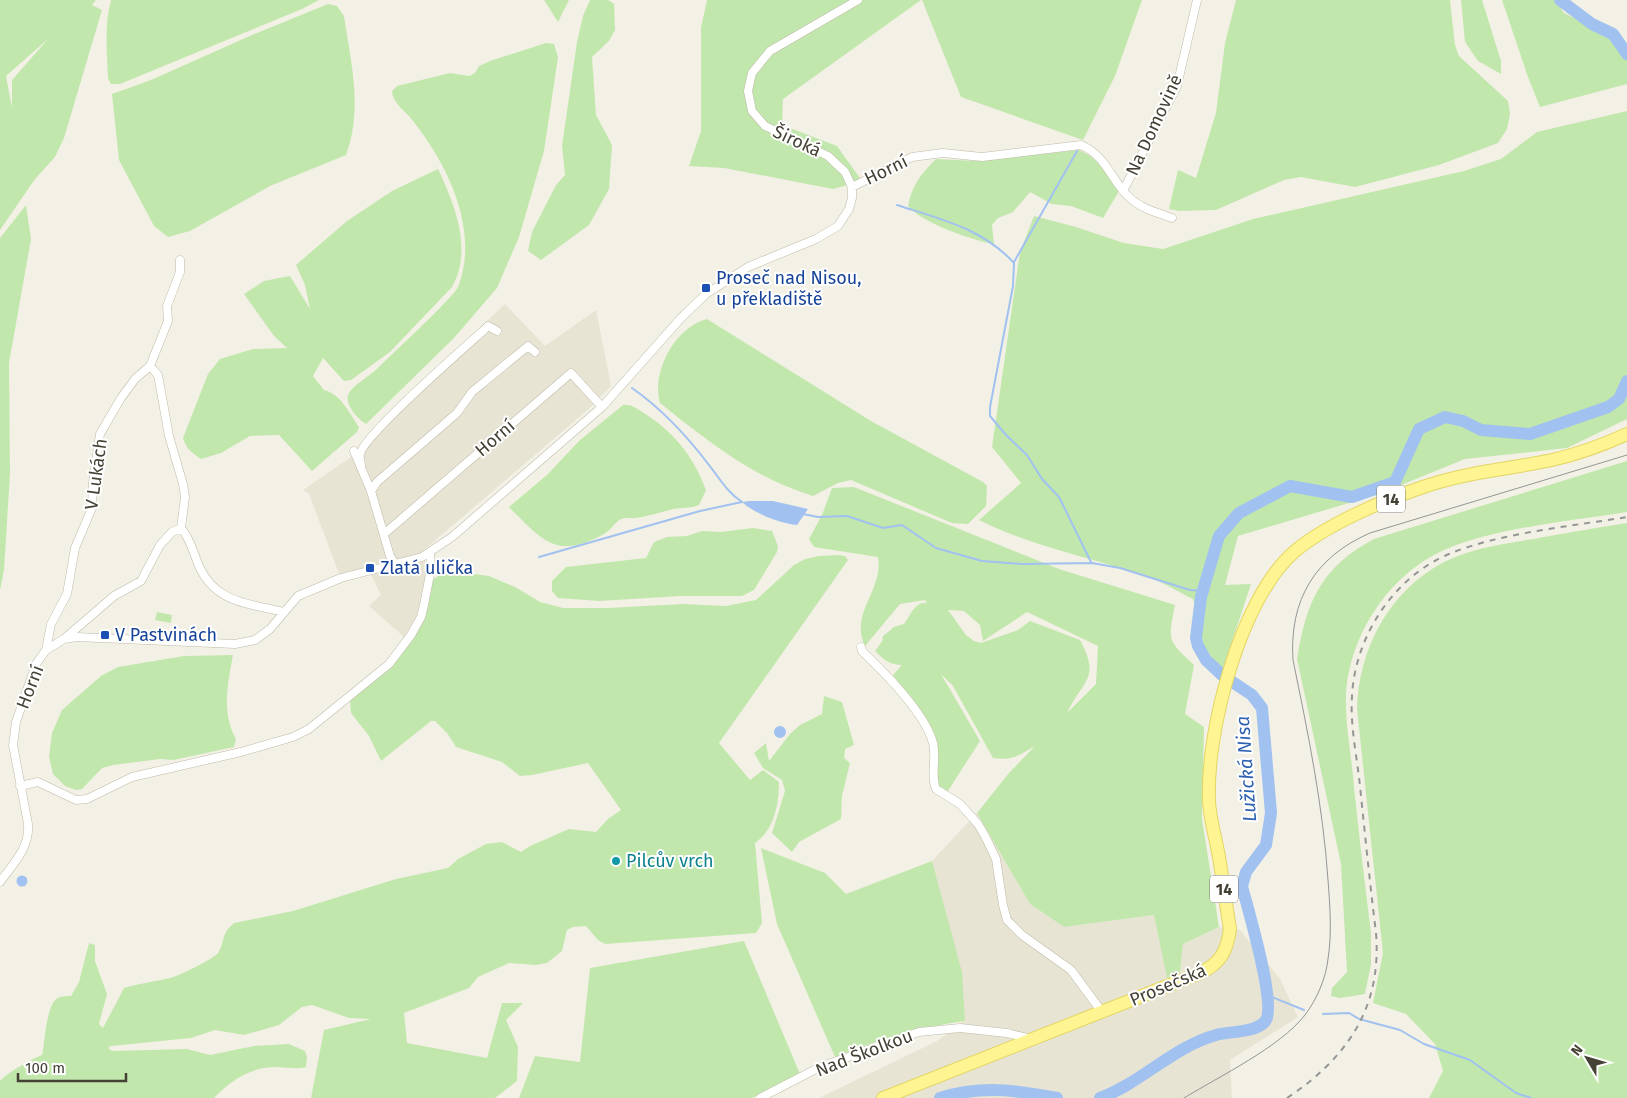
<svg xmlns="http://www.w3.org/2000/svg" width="1627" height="1098" viewBox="0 0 1627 1098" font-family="'Fira Sans',sans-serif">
<rect width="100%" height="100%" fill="#f3f1e5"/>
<path fill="#e7e4d3" d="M505,304L545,346L596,310L611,386L591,407L424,550L426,572L418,613L404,637L369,606L381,595L368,568L340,576L309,494L303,490L357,453L369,433Z
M977,813L1030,904L1064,927L1155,915L1167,977L1180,973L1183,944L1219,927L1240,930L1280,979L1298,1017L1230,1060L1232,1098H819L937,1041L965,1020L932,861Z"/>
<path fill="#c2e7ad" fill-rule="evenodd" d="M0,0H96L92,5L102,10L64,138L55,157L35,179L0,230ZM48,39L12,80V108L6,76Z
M111,0H319L302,9L120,84H111L108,78C107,53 104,25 111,0Z
M544,0H569L558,22Z
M590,0H608L614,4L615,30L609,41L592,57L596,115L612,145L609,189L589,225L541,260L528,251L532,232L556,185L565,175L562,146L577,42L583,16Z
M707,0H921L783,99L782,125L837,146L862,181L833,189L724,168L689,166L701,131V28Z
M922,0H1142L1115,76L1083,140L961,97Z
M1236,0H1450L1455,45L1459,56L1508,101L1510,114L1507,129L1498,143L1439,165L1355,187L1301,177L1284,180L1216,210L1179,211L1169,209L1178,170L1196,178L1216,113L1225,43Z
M1461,0H1482L1501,61V74L1478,61L1465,42Z
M1502,0H1555L1564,13L1627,44V84L1540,107L1528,77Z
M328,4L337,6L344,16C351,63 363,109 346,155L270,186L190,231L168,237L154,226L119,160L112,94L151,80L252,35Z
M546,43L554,44L558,57L544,151L519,237L497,288L454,338L366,424C358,419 343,404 349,393C354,384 370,376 378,368C390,356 453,298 458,287C480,231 448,165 413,121C406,111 393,104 392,91L397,86L450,73L469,76L475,73L479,66L490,61Z
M1627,111V419L1567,448L1465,459L1379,494L1238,536L1225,585L1251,584L1222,672L1204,646L1193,599C1178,592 1163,582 1148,577C1091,557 1033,547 979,520L1021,483L992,447L1020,252L1034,216L1076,227L1124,243L1163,249L1253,219L1464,171L1501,159L1537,132Z
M1079,150C1099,159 1108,173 1119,191L1103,218L1071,206L1052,204L1030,192L1013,212L998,218L992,225L994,244C974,241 920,222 908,206C911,187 922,172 936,159L977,161Z
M438,169C455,205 473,250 452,287L390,352L351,380L344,381L323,358L313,376L324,390C340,393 350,414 359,427L357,432L312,471L279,435L250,436L221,453L201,459C192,453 186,449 183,438L208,374L220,359L253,349L287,348L274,336L244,294L264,281L290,276L310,309L305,285L296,265L347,221L392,191Z
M26,205L31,239L9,363L10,473L4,570L0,590V238Z
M707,319L871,421L983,482L987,486L986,506L968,524L952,523L851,480L838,483L813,496C755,479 706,440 660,403C651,372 675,327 707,319Z
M623,405C631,404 637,409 644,413C674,432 694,457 706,490L699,505C689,509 683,507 673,509C661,512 649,516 636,518C631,519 626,517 621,519C615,522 611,530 604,534C556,560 543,541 509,507L548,474L580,440Z
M1627,461V512C1571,521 1501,527 1449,548C1391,571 1349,634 1346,696C1345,726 1352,757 1354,787C1359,836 1365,884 1371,933V964L1365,994L1340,998L1331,996L1332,988L1347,972L1341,864L1297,659C1306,602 1321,567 1374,539Z
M854,487L1059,569L1175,605C1168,641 1167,640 1194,665L1185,714L1204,727L1202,819L1219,927L1183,944L1180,973L1167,978L1154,915L1064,927L1030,904L977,813L1009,773L1035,746C1020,755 1011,761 993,758L953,686L941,674L980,741L946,794L937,785L938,744L929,723L893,675L902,665C890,665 884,660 875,651L883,640L882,637L894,627L904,624C910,616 915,601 927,603L925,600L900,604L865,646C849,613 884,590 878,557L814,547L809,539L822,515L832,488ZM948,610L964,611L980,625L983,641L1027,612L1098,646L1096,684L1067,713C1083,680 1101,679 1080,640L1030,621L1018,630L981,643L974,641L966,635Z
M1627,523V1098H1429L1443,1071L1435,1044L1406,1014L1373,1003L1383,953L1357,709C1359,648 1389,591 1444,562C1471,548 1503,544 1533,539C1564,533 1596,528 1627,523Z
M753,528L772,531L778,546L777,552L754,590L742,596H681L599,601L558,598L552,591V581L566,567L646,558L654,542L667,537L687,536L702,531L721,532Z
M838,555L845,556L848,560L719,743L750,780L763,770L779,782C779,805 774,830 755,843L762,923L756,933L605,944L598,940L586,926L573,927L567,930L562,951L547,963L536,965L509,963L478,977L469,988L404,1013L407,1043L487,1058L502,1003H523L506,1020L518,1047L517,1081L495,1098H311L324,1030L371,1019L349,1018L312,1005L302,1007L279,1025L244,1035L215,1030L191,1038L111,1046L108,1048L112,1051L187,1049L210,1055L254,1046L289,1044L305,1051L307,1057L306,1067C294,1070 287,1067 275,1067C251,1067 230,1081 214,1098H0V1081C7,1073 33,1058 42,1055C45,1043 46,1003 58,998C61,996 67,996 71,996L79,982L89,943L95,945V961L107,994L99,1024L103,1028L124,988C140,983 154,982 170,978C177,977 215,958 218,953C225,943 220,935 234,923L293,911L396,879L448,868L458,859L486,844L502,842L521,852L530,846L569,829L596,832L608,819L621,810L588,763L532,775L520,776L502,762L456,747L447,733L435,721H431L381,761L369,736L351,713L350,700L387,670L423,621L433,580L442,573H466L489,576L515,587L540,602L563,608H608L683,604L726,606L756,600L794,565L805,559L819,556Z
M157,612L172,615L171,623L155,620Z
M233,655C228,683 221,713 236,739L234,747L174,760L160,759L113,765L102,768L82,789L76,790L65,786L53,774L49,757L52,733L62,710L101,676L118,667L184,656Z
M824,696L842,702L854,745L845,749L844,758L850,763L842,796L841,819L799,842L792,852L772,833L785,791L782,780L763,768L754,753L766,743L769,761L790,734L800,725L822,714Z
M761,848L825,873L846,894L932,861L962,972L965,1021C916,1028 881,1039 835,1057L777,924Z
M744,941L800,1074L752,1098H519L535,1056L580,1062L590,968Z"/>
<path fill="#a1c1f0" d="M749,501H773L808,509L797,525C780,523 755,514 742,502Z
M774 732a6 6 0 1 1 12 0a6 6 0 1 1-12 0Z
M16.5 881a5.5 5.5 0 1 1 11 0a5.5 5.5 0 1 1-11 0Z"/>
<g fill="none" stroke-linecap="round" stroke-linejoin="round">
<path stroke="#a1c1f0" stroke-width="2" d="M897,205C940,219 982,228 1014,263L1013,286L990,407V416L1006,435L1027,455L1042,479L1059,497L1091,562
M1014,262L1077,151
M632,388C662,409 687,436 709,465C720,479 727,492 742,502
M803,514L818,517L847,516L883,528L902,525L936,548L982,561L1023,564L1092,563L1120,568L1190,590L1203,591
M539,557L700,511L742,502
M1267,995L1304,1010
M1323,1014L1349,1013L1359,1019L1400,1030L1424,1044L1470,1060L1516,1093L1531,1098"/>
<path stroke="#a1c1f0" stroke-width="12" d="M1560,0L1592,24L1613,34L1627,54
M940,1098C981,1085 1016,1090 1057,1098
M1100,1098C1141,1083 1173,1047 1216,1035C1230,1031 1258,1033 1266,1020C1276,1002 1248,910 1242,886L1246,872L1266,845L1271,813L1262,708L1252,695L1222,675L1206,660L1198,646L1196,638L1201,597L1219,536L1239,513L1290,486L1352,497L1395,482L1419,429L1445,417L1463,421L1481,430L1530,434L1608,407L1619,399L1627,381"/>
<defs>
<path id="minor" d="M852,187L912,157L943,153L982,157L1081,145C1107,156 1111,181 1130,198C1142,209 1158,213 1172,218
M1123,191L1177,86L1197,0
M150,366L158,375L169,436L183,484L185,497L181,528C191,540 193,552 199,566C215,603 250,604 284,612
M354,451L371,491L390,556L395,564
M361,465C361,462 359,457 360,454C364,435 464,348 484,330L488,326L497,331
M371,491L377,482L457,413L472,392L528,346L535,352
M384,534L571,373L602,407
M64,639L114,596L141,581L160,545L172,532L181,528
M861,647L862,651C884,672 925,713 933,743C937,758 930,775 936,789L960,804L978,824L986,838L996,859L1003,905L1007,920L1022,935L1071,970L1102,1012
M46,650L51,624L67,594L75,548L92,508L93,483L100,434L121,398L135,379L150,366L168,321L167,306L180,272V260
M20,786L38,782L76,800L87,799L132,777L241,752L293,737L309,729L389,664L411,635L421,617L424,605L431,569L430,552
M0,882C13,864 30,848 28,824L13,745L16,722L36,664L46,650L64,639L77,637L235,644L255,640L270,629L298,596L341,578L422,557L452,537L602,407L681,318L706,294L748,267L816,239L838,226L849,209L852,198V187L845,172L828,156L765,126L752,111L748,91L752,73L770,51L858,0
M760,1098L820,1067L919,1032L960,1028L1007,1033L1031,1039"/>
<path id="primary" d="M883,1098L1200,973C1221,963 1227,951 1230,929C1226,905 1223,881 1219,857C1216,839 1210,820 1209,801C1206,732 1240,599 1294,552C1327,524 1384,500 1426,486C1467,472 1510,469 1552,460C1578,454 1603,445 1627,434"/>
</defs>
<use href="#minor" stroke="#bebaa8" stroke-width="9"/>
<use href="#primary" stroke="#e3d562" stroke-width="14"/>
<use href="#minor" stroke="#fff" stroke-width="8"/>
<use href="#primary" stroke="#fef492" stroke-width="12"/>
<path stroke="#959595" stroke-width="1" d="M1184,1098C1220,1076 1280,1047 1305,1015C1317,999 1326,978 1328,959C1332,934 1330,906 1328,880C1323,806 1308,733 1293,660C1289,600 1315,557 1370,533L1627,455"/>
<path stroke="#959595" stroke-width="2" stroke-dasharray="6 6" stroke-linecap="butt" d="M1287,1098C1347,1058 1382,1008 1376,933C1370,884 1365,835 1360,786C1357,757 1350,726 1352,696C1355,636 1394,577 1449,554C1499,533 1573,526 1627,517"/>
</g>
<g fill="#1a4fb4" stroke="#fff" stroke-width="2">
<rect x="701" y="283" width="10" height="10" rx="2.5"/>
<rect x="365" y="563" width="10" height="10" rx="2.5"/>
<rect x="100" y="630" width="10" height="10" rx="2.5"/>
</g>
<circle fill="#0f9aa8" stroke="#fff" stroke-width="2" cx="616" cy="861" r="5"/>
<g text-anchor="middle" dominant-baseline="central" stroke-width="4" stroke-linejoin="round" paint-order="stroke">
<g fill="#fff" stroke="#7d7b72" stroke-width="1">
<rect x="1377" y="485.5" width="28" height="27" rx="4"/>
<rect x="1210" y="875.5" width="28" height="27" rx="4"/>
</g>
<g font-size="16" font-weight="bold" fill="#454235">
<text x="1391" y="499">14</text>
<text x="1224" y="889">14</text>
</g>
<g font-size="18" fill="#454235" stroke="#fff">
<text transform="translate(1154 125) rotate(-65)">Na Domovině</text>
<text transform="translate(797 141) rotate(25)">Široká</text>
<text transform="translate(886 170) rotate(-26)">Horní</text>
<text transform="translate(495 438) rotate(-41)">Horní</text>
<text transform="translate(96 474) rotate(-82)">V Lukách</text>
<text transform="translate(30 687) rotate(-69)">Horní</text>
<text transform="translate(1168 985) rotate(-23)">Prosečská</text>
<text transform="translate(864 1053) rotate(-21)">Nad Školkou</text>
</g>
<g font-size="18" fill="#164399" stroke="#fff" text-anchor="start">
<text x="716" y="278">Proseč nad Nisou,<tspan x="716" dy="21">u překladiště</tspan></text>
<text x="380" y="568">Zlatá ulička</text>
<text x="115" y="635">V Pastvinách</text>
</g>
<g font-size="18" fill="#0d838f" stroke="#fff" text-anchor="start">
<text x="626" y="861">Pilcův vrch</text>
</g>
<g font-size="19" font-style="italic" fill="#2e61b1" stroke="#fff">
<text transform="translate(1246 769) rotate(-94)">Lužická Nisa</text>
</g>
</g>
<g transform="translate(1587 1058) rotate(308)" stroke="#ffffff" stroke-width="4" paint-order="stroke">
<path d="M0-4L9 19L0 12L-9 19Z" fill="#454235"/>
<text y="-8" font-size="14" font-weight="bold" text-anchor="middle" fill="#454235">N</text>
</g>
<path d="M18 1073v8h108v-8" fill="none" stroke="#454235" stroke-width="2.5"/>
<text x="25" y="1073" font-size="15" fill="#454235" stroke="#ffffff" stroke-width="4" paint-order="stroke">100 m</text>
</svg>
